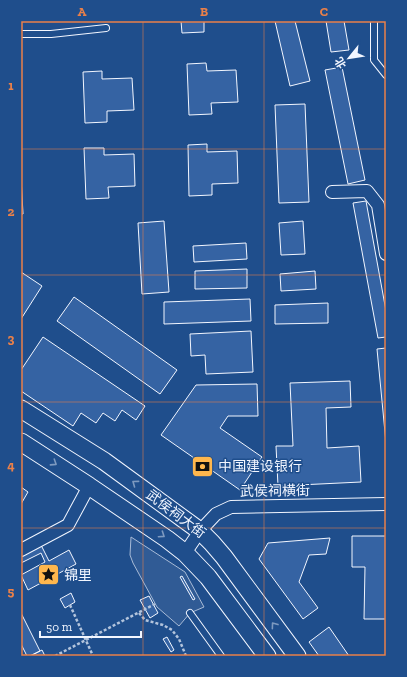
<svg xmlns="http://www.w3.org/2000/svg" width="407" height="677" viewBox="0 0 407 677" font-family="'Zilla Slab','Noto Sans SC',serif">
<rect width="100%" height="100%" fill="#1f4e8c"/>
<path fill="#305b95" stroke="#a8bbd7" d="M131,537L185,572L204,607L190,613L179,626L157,607L133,563L130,555Z"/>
<path fill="#3563a3" stroke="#f2f6ff" d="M181,21H206H204V32L182,33Z
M275,21H295L310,81L290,86Z
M326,21H344L349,50L331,52Z
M206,63L207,71L236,70L238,102L211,103L212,114L189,115L187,64Z
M342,67L365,180L348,184L325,70Z
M102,71V79L132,78L134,110L107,111V122L85,123L83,72Z
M305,104L309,202L279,203L275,105Z
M207,144V152L237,151L238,183L212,184V195L189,196L188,145Z
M84,148H104V155L134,154L135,186L108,187L109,198L86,199Z
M21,177L23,214H21Z
M366,201L386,311V337L378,338L353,203Z
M164,221L169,292L142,294L138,223Z
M303,221L305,254L281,255L279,223Z
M246,243L247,259L194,262L193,246Z
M247,269V288L195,289V271Z
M315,271L316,289L281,291L280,274Z
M21,272L42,286L21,319Z
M74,297L177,370L160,394L57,321Z
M250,299L251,321L164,324V302Z
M328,303V323L275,324V305Z
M251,331L253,372L206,374L205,355L191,356L190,334Z
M43,337L145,406L136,420L122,410L115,421L103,413L96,423L81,413L73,426L21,391V370Z
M386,348V443L377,349Z
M350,381L351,407L326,408L327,448L359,446L361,482L278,486L276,446H293L290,383Z
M257,384L258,416H228L220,428L262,457L240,490L161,435L196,385Z
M21,487L28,492L21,504Z
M352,536H386V619H364L365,567H352Z
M330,538L326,554L309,555L299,582L318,608L303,619L259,559L268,543Z
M40,543L49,561L69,550L76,564L28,590L21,575L45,562L41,553L21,563V553Z
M182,576L195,599L193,600L180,577Z
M71,593L75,602L65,608L60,599Z
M149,596L158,613L150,618L140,600Z
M21,613L40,651L30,656H27L21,644Z
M329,627L349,656H319L309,642Z
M167,637L174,650L171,652L163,639Z
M42,650L45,656H30Z"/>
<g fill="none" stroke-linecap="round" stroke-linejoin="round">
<defs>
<path id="lane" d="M374,21V60L386,75
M21,34H51L106,28
M190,613L221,656"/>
<path id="street" d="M332,192L367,191L378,205L386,254
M21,550L68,525L89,486
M185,553L200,531L216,514L231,507L386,504"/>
<path id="secondary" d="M21,409L104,461L200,531L212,543L224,557L297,656
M21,442L89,486L167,539L185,553L208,577L267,656"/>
</defs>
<use href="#lane" stroke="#f2f6ff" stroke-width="8"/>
<use href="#street" stroke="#f2f6ff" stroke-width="14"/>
<use href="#secondary" stroke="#f2f6ff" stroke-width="19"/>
<path stroke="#b3c4dc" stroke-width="2.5" stroke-dasharray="3 2" stroke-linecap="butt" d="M70,605L93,656
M139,613L145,620L163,625L172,630L179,639L186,656
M55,656L155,604"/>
<use href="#lane" stroke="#1f4e8c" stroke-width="6"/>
<use href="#street" stroke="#1f4e8c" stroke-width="12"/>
<use href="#secondary" stroke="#1f4e8c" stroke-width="17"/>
</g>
<defs><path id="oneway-chevron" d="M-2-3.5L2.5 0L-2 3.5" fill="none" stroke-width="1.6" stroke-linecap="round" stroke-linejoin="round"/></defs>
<g stroke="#7e9ac0">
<use href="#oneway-chevron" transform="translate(54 463) rotate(33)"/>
<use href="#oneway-chevron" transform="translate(135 483) rotate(-144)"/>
<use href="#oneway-chevron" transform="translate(162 535) rotate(34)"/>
<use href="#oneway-chevron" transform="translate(274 625) rotate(-126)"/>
</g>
<path fill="none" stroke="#ea8049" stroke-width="1" stroke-opacity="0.55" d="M143,21V656M264,21V656M21,149H386M21,275H386M21,402H386M21,528H386"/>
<defs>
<symbol id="bank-square" viewBox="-11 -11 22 22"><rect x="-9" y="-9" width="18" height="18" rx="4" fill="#ffb74d" stroke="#1f4e8c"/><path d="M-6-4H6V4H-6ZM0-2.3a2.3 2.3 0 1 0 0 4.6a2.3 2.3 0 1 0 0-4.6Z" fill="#111"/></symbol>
<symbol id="sight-square" viewBox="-11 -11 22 22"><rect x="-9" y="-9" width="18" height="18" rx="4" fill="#ffb74d" stroke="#1f4e8c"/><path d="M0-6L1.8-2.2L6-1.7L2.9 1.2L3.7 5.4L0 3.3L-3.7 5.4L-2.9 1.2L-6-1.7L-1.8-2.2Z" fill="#111"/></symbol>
</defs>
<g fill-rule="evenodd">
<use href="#bank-square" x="190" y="454" width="25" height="25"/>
<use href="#sight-square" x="36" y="562" width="25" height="25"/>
</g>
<g text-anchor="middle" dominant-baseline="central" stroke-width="3" stroke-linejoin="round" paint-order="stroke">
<g font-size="14" fill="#f2f6ff" stroke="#1f4e8c" text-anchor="start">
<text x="218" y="466">中国建设银行</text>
<text x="64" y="575">锦里</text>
</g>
<g font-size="14" fill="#f2f6ff" stroke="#1f4e8c">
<text transform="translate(275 491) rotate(-1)">武侯祠横街</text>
<text transform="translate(176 514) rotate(37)">武侯祠大街</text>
</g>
</g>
<rect width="407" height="677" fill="none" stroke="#1f4e8c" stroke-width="44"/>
<g transform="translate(349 58) rotate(240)" stroke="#1f4e8c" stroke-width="3" paint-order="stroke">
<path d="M0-3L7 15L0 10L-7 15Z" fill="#f2f6ff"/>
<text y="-6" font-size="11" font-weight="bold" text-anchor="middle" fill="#f2f6ff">北</text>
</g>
<path d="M40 631v6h101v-6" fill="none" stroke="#f2f6ff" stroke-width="2"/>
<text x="46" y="631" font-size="12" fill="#f2f6ff" stroke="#1f4e8c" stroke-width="3" paint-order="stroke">50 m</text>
<rect x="22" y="22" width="363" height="633" fill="none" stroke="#ea8049" stroke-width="1.5"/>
<g font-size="13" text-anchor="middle" font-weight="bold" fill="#ea8049">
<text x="82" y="16">A</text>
<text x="204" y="16">B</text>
<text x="324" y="16">C</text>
<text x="11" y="90">1</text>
<text x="11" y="216">2</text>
<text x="11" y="343">3</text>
<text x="11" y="470">4</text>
<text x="11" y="596">5</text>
</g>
</svg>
